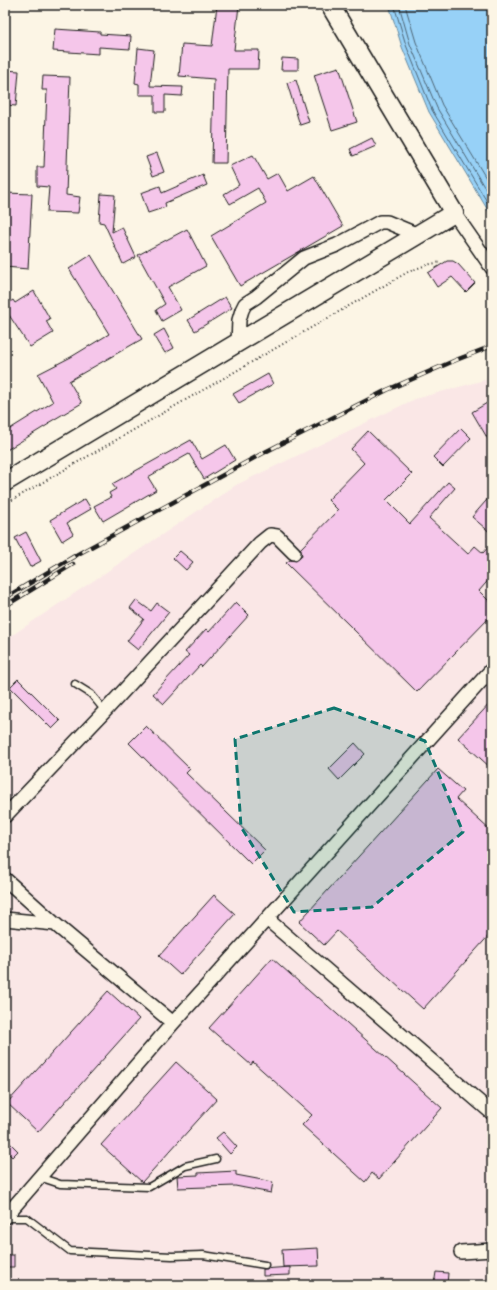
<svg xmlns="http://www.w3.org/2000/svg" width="497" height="1290" viewBox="0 0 497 1290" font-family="'Playpen Sans',sans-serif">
<rect width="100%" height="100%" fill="#fcf5e5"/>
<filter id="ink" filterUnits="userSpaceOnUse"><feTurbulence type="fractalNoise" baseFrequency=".025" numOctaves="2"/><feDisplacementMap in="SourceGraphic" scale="8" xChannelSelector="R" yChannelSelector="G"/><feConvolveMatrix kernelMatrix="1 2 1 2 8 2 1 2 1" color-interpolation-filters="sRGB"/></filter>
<g filter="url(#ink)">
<path fill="#fae7e6" d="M492,378V1285H5V640L236,485L415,399Z"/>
<path fill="#97d1f7" stroke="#66899f" d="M389,5H492V217L429,112L402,47Z"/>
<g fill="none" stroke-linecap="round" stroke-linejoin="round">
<path stroke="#4d6474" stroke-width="1" d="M394,5L406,45L432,110L492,210
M399,5L410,44L437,108L492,200
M405,5L416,42L442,105L492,188"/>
</g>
<path fill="#f5c6ea" stroke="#1c1c1c" d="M217,5H239L234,50H259L258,69H228L226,163H212L214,79L179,76L182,44L212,46Z
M55,29L100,32V34L131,36L130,49L99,47V54L53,51Z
M138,48L154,50L150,86L183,87L182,96L165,95V112H155V95H139V84L135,83Z
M282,58L298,59V70H281Z
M339,67L357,122L332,130L314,75Z
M5,70L19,71L16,106L5,105L6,91H5Z
M43,76L70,77L66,195L80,197L78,213L47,212L49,187L37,186V167H44L47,90H42Z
M296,80L309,122L300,125L287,83Z
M372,138L376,146L353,156L350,149Z
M157,153L164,172L153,176L146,157Z
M253,155L267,179L278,173L288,191L314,176L343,226L240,286L211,236L266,203L258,188L230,204L224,194L239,185L230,166Z
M203,175L207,185L165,203L166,207L148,213L141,193L160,186L162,193Z
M5,193L32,194L28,269L5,267Z
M101,194L115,195L112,232L122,227L136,257L123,264L104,223L99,222Z
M187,229L206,266L168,287L181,310L162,321L156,310L165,304L138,255Z
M91,255L142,339L69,381L82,403L48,423L49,424L5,451V432L53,402L38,374L71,357L109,334L69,269Z
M447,261H453L458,264L475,283L466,292L452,277L437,287L428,273Z
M34,291L50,319L46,321L53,333L30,347L5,309V305L13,300L15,303Z
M225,297L232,308L195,331L188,320Z
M164,329L174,348L165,353L154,335Z
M268,374L273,384L239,403L233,394Z
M492,400V446L472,412Z
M461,428L471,438L443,467L433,457Z
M368,431L412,474L386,500L410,524L448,482L455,488L429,518L468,554L475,546L483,553L492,543V576L479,591L492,604V615L417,692L286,563L290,560L296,561L300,558L302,555L300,549L338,510L328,500L364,463L351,449Z
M191,440L202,459L226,445L235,460L204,479L189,454L148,477L156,490L103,521L94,506L111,497L109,493L116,489L112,484Z
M492,494V534L472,517Z
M85,499L91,509L67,523L73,534L62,541L50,520Z
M26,532L41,561L30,567L15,538Z
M180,551L193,562L186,570L173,558Z
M136,600L151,611L157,603L169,612L138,650L127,641L144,619L130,608Z
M236,602L249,615L202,667L200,665L164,704L153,694L189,655L185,652L206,629L209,632Z
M18,679L60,721L52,729L10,687Z
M492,701V769L458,738Z
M146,726L190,769L186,773L265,850L251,864L129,743Z
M355,743L365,754L339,780L329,769Z
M438,769L463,791L456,799L492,832V932L423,1009L337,931L324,945L299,922Z
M214,895L235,914L180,975L159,956Z
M272,958L317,998L318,997L442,1108L379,1179L372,1173L365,1182L302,1125L312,1115L253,1062L251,1065L209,1028Z
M108,991L139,1019L38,1132L7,1103Z
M176,1062L217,1099L142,1182L101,1145Z
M223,1132L237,1147L230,1154L216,1138Z
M5,1138L18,1151L12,1157L5,1150Z
M236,1171V1175L273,1182L271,1193L235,1186L178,1188L177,1176L198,1175V1173Z
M318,1248L319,1266L283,1267L282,1250Z
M5,1255H14V1267H5Z
M290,1267V1275L263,1276V1269Z
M436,1272L448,1273L447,1285H434Z"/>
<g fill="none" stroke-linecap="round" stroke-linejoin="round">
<defs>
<path id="service" d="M75,684L91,694L105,711
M39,1177L60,1184L149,1187L185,1166L216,1159
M5,1218H27L70,1251L172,1256L203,1255L265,1265"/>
<path id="minor" d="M454,213L492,268
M238,343L239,320L242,310L245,304L256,297L304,258L337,245L380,222H387L418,235
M5,816L105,711L260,543L270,535L277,536L294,553
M5,879L55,924L173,1023
M5,919L55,924
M267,919L492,1113
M5,1217L173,1023L492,669
M461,1252L492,1250"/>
<path id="secondary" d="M5,482L454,213L330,5"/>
</defs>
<use href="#service" stroke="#1c1c1c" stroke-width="9"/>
<use href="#minor" stroke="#1c1c1c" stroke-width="16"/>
<use href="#secondary" stroke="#1c1c1c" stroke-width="21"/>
<path stroke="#1c1c1c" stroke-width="2" stroke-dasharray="1 3" stroke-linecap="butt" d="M5,504L408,272L426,265L441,262"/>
<use href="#service" stroke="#fcf5e5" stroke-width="6"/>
<use href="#minor" stroke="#fcf5e5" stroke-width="13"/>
<use href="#secondary" stroke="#fcf5e5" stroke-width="18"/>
<defs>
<path id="rail" d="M5,598L78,554L267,451L387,390L456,360L492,346
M5,606L73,564"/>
</defs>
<use href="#rail" stroke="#1c1c1c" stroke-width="4.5"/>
<use href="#rail" stroke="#fcf5e5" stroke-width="3" stroke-dasharray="9" stroke-linecap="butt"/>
</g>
</g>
<path fill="#0f766e" fill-opacity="0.2" stroke="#0f766e" stroke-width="3" stroke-dasharray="8 5" stroke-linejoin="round" d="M334,708L425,741L463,832L372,907L294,912L241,827L235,739Z"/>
<rect width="497" height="1290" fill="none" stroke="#fcf5e5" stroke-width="20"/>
<rect x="10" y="10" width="477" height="1270" fill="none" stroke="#1c1c1c" stroke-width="1.5" filter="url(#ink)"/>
</svg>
